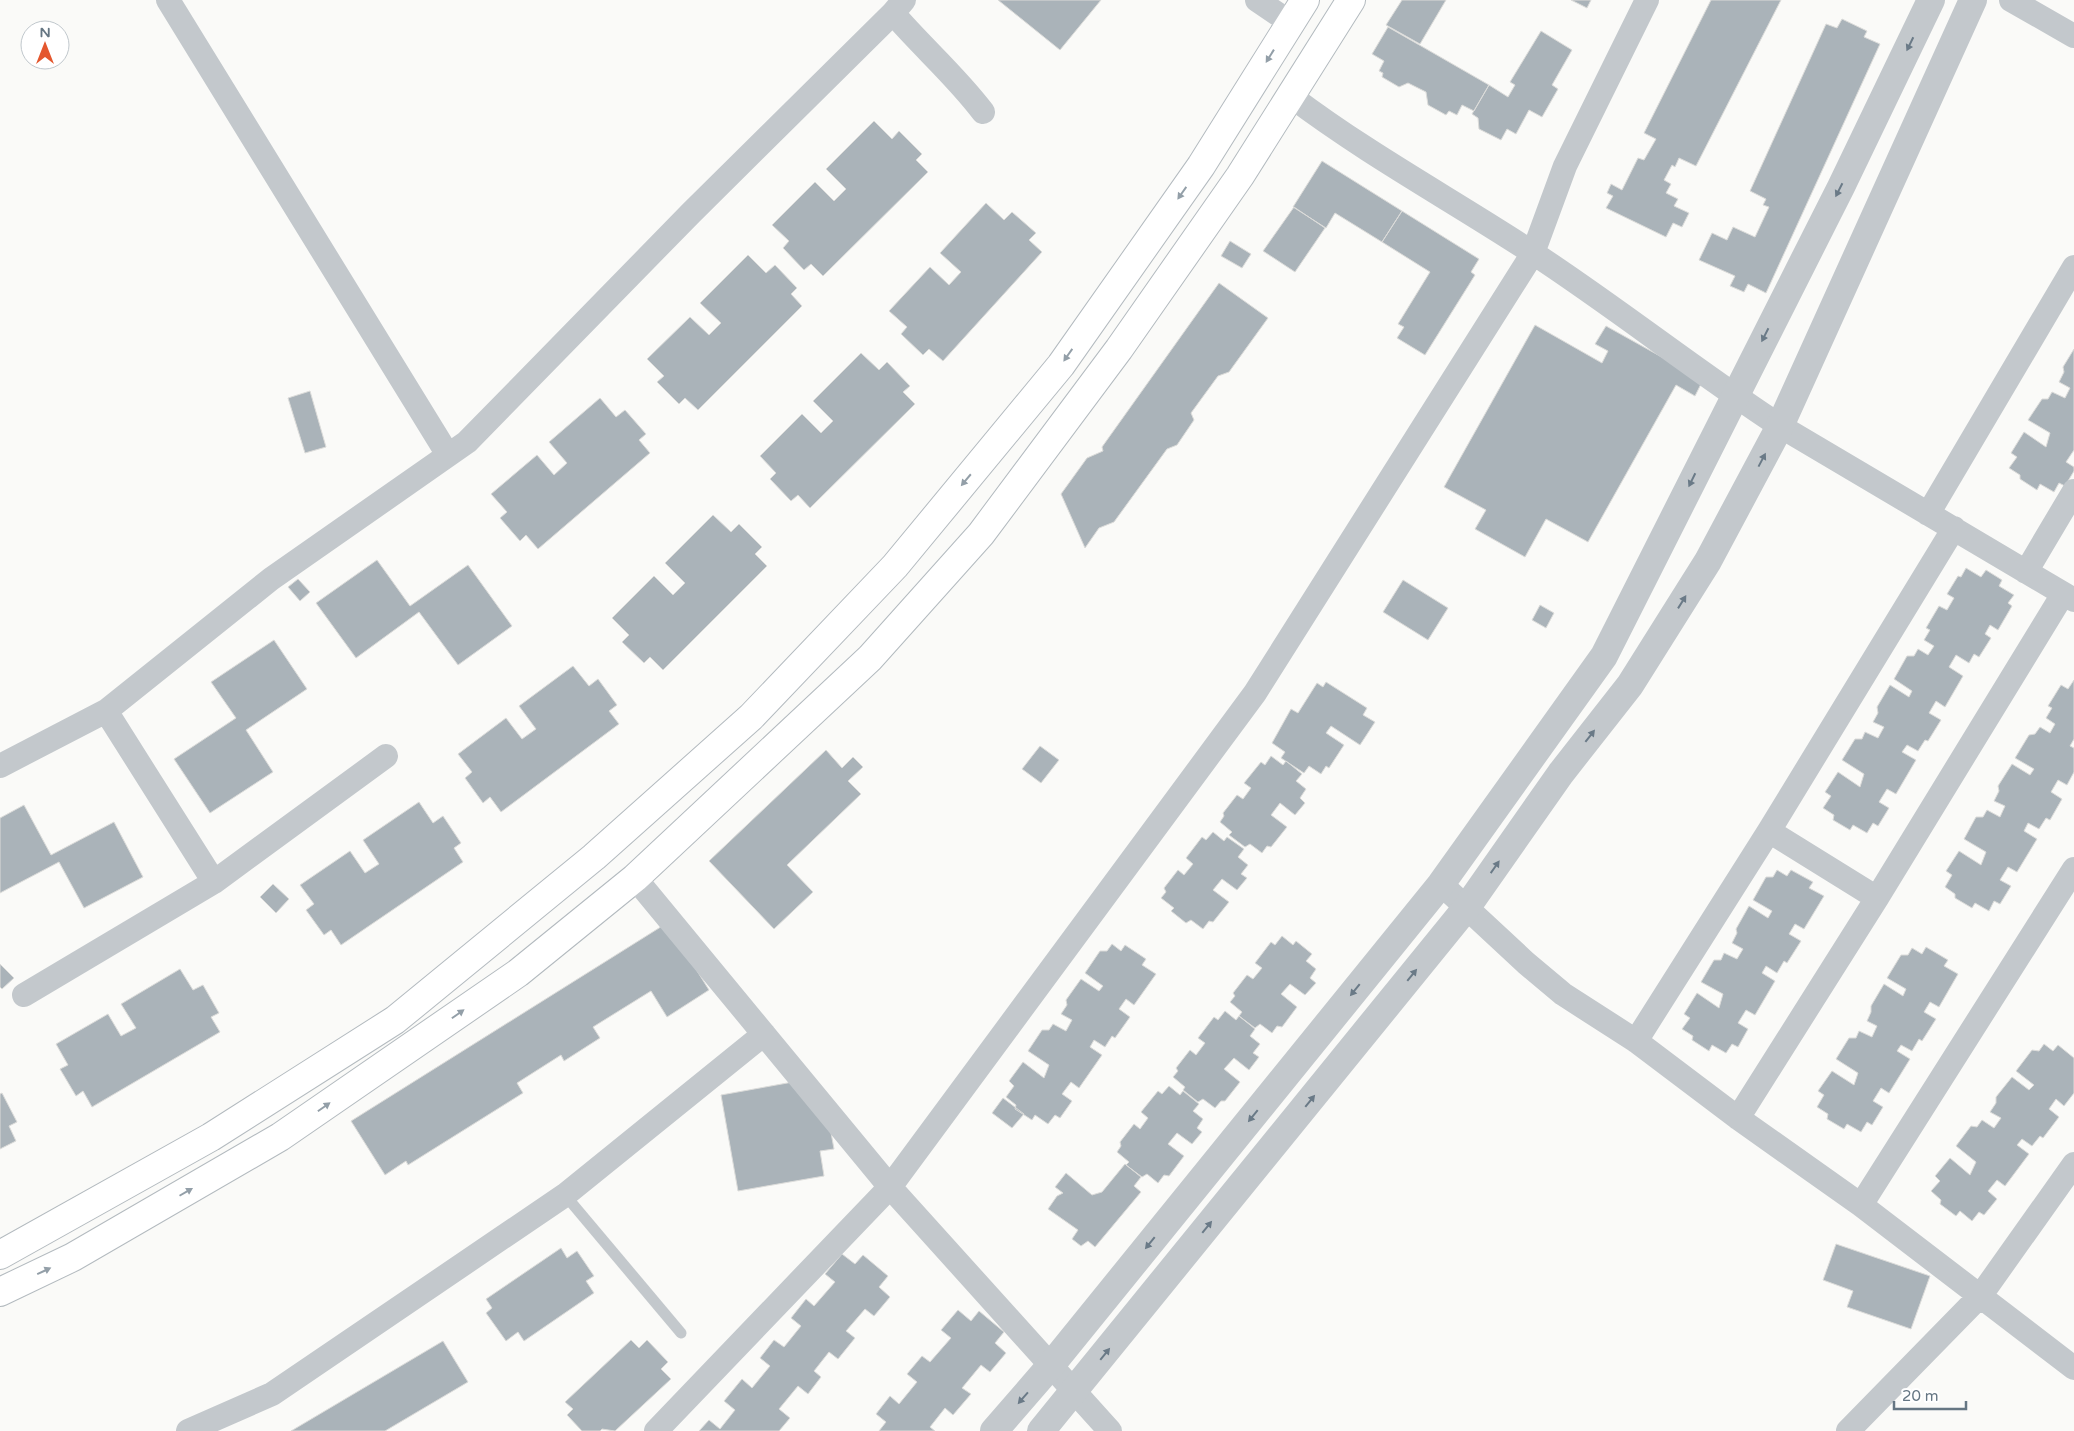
<svg xmlns="http://www.w3.org/2000/svg" width="2074" height="1431" viewBox="0 0 2074 1431" font-family="'Varela Round',sans-serif">
<rect width="100%" height="100%" fill="#fafaf8"/>
<path fill="#aab3b9" stroke="#dcdcda" d="M998,0H1101L1060,50Z
M1402,0H1446L1420,44L1386,25Z
M1571,0H1591L1587,8Z
M1711,0H1781L1696,166L1679,158L1675,167L1672,165L1664,180L1671,184L1666,193L1678,199L1674,206L1689,213L1682,227L1673,223L1666,237L1606,208L1613,196L1607,193L1611,184L1622,190L1638,158L1644,160L1656,139L1644,133Z
M1842,19L1867,31L1864,37L1880,44L1766,293L1748,284L1744,292L1730,286L1735,276L1699,260L1712,233L1727,240L1733,227L1755,237L1769,207L1763,205L1766,199L1750,191L1826,24L1837,28Z
M1388,27L1489,85L1474,111L1462,105L1457,115L1449,111L1446,115L1428,105L1426,92L1408,83L1399,87L1382,77L1383,73L1379,71L1384,61L1372,54Z
M1541,31L1572,50L1552,85L1558,89L1542,117L1529,110L1516,134L1507,129L1501,140L1479,129L1478,118L1472,114L1489,85L1508,97L1515,85L1510,82Z
M874,121L892,139L899,131L922,154L916,160L928,172L823,276L811,264L804,270L783,248L789,241L772,225L815,182L834,201L846,189L826,169Z
M1322,161L1402,211L1382,242L1335,213L1326,228L1293,207Z
M986,203L1004,220L1012,212L1036,233L1029,240L1042,252L943,361L929,349L923,355L901,334L907,327L889,311L930,267L949,285L961,272L940,253Z
M1294,207L1325,228L1295,272L1263,251Z
M1402,211L1479,259L1471,272L1475,275L1425,355L1397,338L1404,327L1398,324L1430,272L1382,242Z
M1230,241L1251,254L1242,268L1221,256Z
M748,255L766,273L775,265L797,288L791,294L802,306L698,410L685,398L679,404L657,382L664,376L647,359L690,317L709,335L721,323L700,303Z
M1219,283L1268,318L1229,372L1218,376L1191,413L1194,420L1177,445L1167,449L1114,522L1099,528L1085,548L1061,494L1087,458L1103,451L1102,447Z
M1535,325L1602,363L1608,351L1595,344L1606,326L1703,380L1695,396L1676,385L1588,542L1546,519L1525,557L1475,529L1486,510L1444,487Z
M2074,349V450L2066,462L2074,467V471L2065,486L2059,483L2054,492L2040,484L2037,490L2020,479V475L2009,468L2017,457L2011,453L2024,432L2046,447L2050,433L2028,420L2042,399H2048L2052,392L2065,398L2070,388L2059,382L2064,372L2063,367Z
M861,353L879,370L887,362L910,386L903,392L915,404L810,508L798,495L791,501L770,479L776,473L760,456L802,414L821,433L833,421L813,401Z
M310,391L326,447L305,453L288,398Z
M600,398L616,417L625,410L646,434L639,440L650,453L538,549L526,535L520,541L500,518L507,512L491,494L537,455L554,475L567,463L549,442Z
M713,515L731,532L739,524L762,547L755,554L767,566L663,670L650,657L644,663L622,642L629,635L612,618L654,576L673,595L685,583L665,563Z
M377,560L410,606L468,565L512,626L458,665L419,612L356,658L316,603Z
M1966,568L1981,577L1986,570L2002,580L1999,586L2014,595L2008,603L2012,606L1998,630L1990,625L1985,634L1991,638L1979,657L1974,654L1969,663L1956,655L1949,667L1963,676L1945,707L1936,701L1929,713L1941,720L1928,741L1925,740L1918,751L1907,745L1902,752L1916,760L1896,794L1887,789L1879,802L1889,808L1878,826L1873,823L1867,833L1853,825L1850,830L1833,820L1834,815L1823,808L1831,796L1825,792L1838,772L1860,787L1864,774L1842,760L1855,739H1862L1865,732L1878,738L1884,727L1873,722L1878,713L1877,707L1890,685L1909,697L1912,691L1894,679L1907,656H1914L1918,649L1928,655L1934,646L1924,640L1930,630L1926,628L1939,606L1947,610L1954,598L1947,594L1958,576L1961,577Z
M298,579L310,592L300,601L288,587Z
M1403,580L1448,608L1428,640L1383,612Z
M1540,605L1554,613L1546,628L1532,620Z
M274,640L307,689L246,730L273,772L210,813L174,759L236,718L211,682Z
M573,666L589,686L598,679L617,705L609,711L619,724L501,812L490,797L483,803L465,778L472,772L458,754L506,718L522,739L536,729L519,706Z
M2074,680V739L2070,746L2074,748V772L2067,785L2058,780L2051,792L2062,799L2050,820L2046,818L2039,829L2028,823L2024,831L2037,839L2017,872L2008,867L2000,880L2011,886L2000,904L1994,901L1989,911L1975,903L1972,908L1955,898V894L1945,887L1952,875L1946,871L1959,851L1981,865L1986,852L1964,839L1976,817H1983L1987,810L2000,817L2005,806L1994,801L1999,791L1998,786L2012,764L2030,775L2034,769L2015,758L2029,735L2035,734L2040,727L2050,733L2055,724L2046,718L2052,708L2048,706L2061,685L2068,689Z
M1326,682L1367,708L1363,715L1375,722L1360,745L1331,726L1326,733L1344,745L1329,768L1326,766L1321,774L1309,766L1304,773L1281,758L1285,752L1272,743L1291,709L1298,713L1317,683L1323,687Z
M1040,746L1059,760L1041,783L1022,769Z
M826,750L842,768L853,757L863,767L848,781L861,794L787,865L813,892L774,929L709,861Z
M1271,756L1283,765L1286,761L1302,774L1296,781L1306,789L1300,798L1305,803L1295,815L1280,803L1271,815L1287,827L1271,847L1267,846L1262,853L1250,844L1245,847L1229,835L1232,832L1220,822L1224,816L1223,813L1237,795L1243,799L1251,788L1244,783L1261,762L1265,765Z
M419,802L433,823L443,816L461,843L454,848L463,862L341,945L331,930L324,935L306,910L314,904L300,885L350,851L365,873L379,864L363,840Z
M24,805L51,855L114,822L143,877L84,908L59,862L0,893V818Z
M1213,832L1224,841L1227,837L1244,849L1238,857L1248,865L1241,874L1247,878L1237,890L1222,879L1213,890L1229,902L1213,922L1209,921L1203,929L1191,920L1186,923L1171,911L1174,908L1161,898L1166,892L1164,888L1178,870L1184,875L1193,864L1186,858L1202,837L1206,840Z
M1777,870L1787,876L1791,870L1813,882L1809,888L1824,896L1804,929L1795,924L1789,934L1801,941L1787,963L1784,961L1777,973L1766,966L1762,973L1775,981L1755,1015L1746,1010L1738,1023L1748,1029L1738,1047L1732,1044L1726,1053L1712,1045L1709,1051L1692,1040L1693,1036L1682,1029L1690,1018L1684,1014L1697,993L1719,1008L1723,994L1701,982L1714,960H1721L1724,953L1737,959L1743,949L1732,943L1737,933L1736,929L1749,906L1768,918L1772,911L1753,900L1766,877H1773Z
M273,884L289,899L276,913L260,897Z
M667,923L709,990L667,1017L651,991L593,1027L600,1038L564,1061L561,1055L517,1083L523,1093L408,1165L406,1161L385,1175L351,1121Z
M1282,936L1293,945L1296,941L1312,954L1306,961L1316,969L1310,978L1316,983L1305,995L1290,984L1281,994L1297,1007L1282,1027L1277,1026L1272,1033L1260,1024L1255,1028L1239,1016L1242,1012L1230,1002L1235,996L1233,993L1247,975L1253,979L1262,968L1255,963L1271,942L1275,945Z
M1112,944L1121,951L1125,945L1146,959L1142,965L1156,974L1134,1005L1126,999L1119,1009L1130,1017L1115,1038L1112,1036L1105,1047L1094,1040L1090,1047L1102,1055L1079,1088L1071,1082L1062,1094L1072,1101L1060,1118L1055,1115L1048,1124L1035,1115L1032,1120L1015,1109L1016,1105L1006,1097L1014,1086L1009,1081L1023,1062L1044,1078L1049,1065L1028,1051L1042,1030H1049L1053,1024L1066,1031L1072,1020L1061,1014L1067,1005L1066,1000L1081,979L1099,991L1103,986L1085,973L1100,951H1107Z
M1926,947L1948,960L1944,966L1958,974L1939,1007L1930,1002L1924,1012L1936,1019L1922,1041L1919,1039L1912,1051L1901,1045L1897,1051L1910,1059L1889,1093L1881,1088L1873,1101L1883,1107L1872,1125L1867,1122L1861,1132L1847,1124L1844,1129L1827,1119L1828,1114L1817,1107L1824,1095L1818,1091L1832,1071L1854,1085L1858,1073L1836,1059L1849,1038H1856L1859,1031L1872,1037L1877,1026L1867,1021L1871,1012V1006L1884,984L1903,996L1906,989L1887,978L1901,955H1908L1912,948L1922,954Z
M0,964L14,978L2,989L0,987Z
M180,969L193,990L203,985L219,1013L211,1017L220,1032L92,1107L83,1091L76,1096L60,1069L68,1065L56,1044L108,1014L121,1036L136,1028L121,1004Z
M1225,1011L1236,1020L1239,1016L1255,1029L1250,1036L1260,1044L1253,1053L1259,1057L1249,1070L1234,1058L1224,1069L1240,1082L1225,1101H1221L1215,1108L1203,1099L1198,1102L1183,1090L1185,1087L1173,1077L1178,1071L1176,1068L1190,1050L1196,1055L1205,1043L1198,1038L1214,1017L1218,1020Z
M2044,1044L2053,1051L2058,1045L2074,1058V1093L2064,1106L2056,1099L2049,1109L2059,1117L2043,1138L2040,1136L2032,1146L2022,1139L2017,1145L2029,1154L2005,1186L1997,1180L1988,1191L1997,1199L1984,1215L1979,1212L1972,1221L1960,1211L1956,1216L1940,1204L1941,1200L1931,1191L1940,1181L1935,1176L1950,1158L1970,1175L1976,1162L1956,1146L1971,1126L1977,1127L1982,1120L1994,1128L2001,1118L1990,1112L1996,1103V1097L2012,1077L2029,1090L2034,1085L2016,1071L2032,1050L2039,1051Z
M804,1080L825,1100L834,1149L820,1151L824,1176L738,1191L721,1095Z
M1169,1086L1180,1095L1183,1091L1199,1104L1193,1111L1203,1119L1197,1128L1202,1132L1192,1144L1177,1133L1168,1144L1184,1156L1169,1176L1164,1175L1158,1183L1147,1174L1142,1177L1126,1165L1129,1162L1117,1152L1121,1146L1120,1142L1134,1124L1140,1129L1148,1118L1141,1112L1158,1091L1162,1094Z
M2,1093L17,1122L9,1126L16,1141L0,1149V1094Z
M1003,1098L1024,1114L1012,1128L992,1113Z
M1125,1164L1141,1177L1134,1186L1141,1192L1095,1247L1088,1241L1081,1246L1072,1239L1078,1230L1048,1209L1057,1196L1063,1193L1055,1187L1066,1173L1092,1195L1102,1192Z
M1836,1244L1930,1276L1911,1329L1847,1307L1853,1291L1823,1280Z
M561,1248L567,1258L577,1251L594,1276L586,1281L594,1293L524,1341L518,1332L506,1341L486,1313L492,1308L486,1299Z
M842,1254L855,1264L863,1255L888,1276L879,1287L890,1297L874,1316L865,1309L846,1331L855,1338L838,1359L829,1352L814,1371L821,1377L808,1394L798,1386L779,1409L790,1418L779,1431H699L709,1420L720,1429L735,1410L724,1401L742,1379L752,1388L770,1366L760,1358L774,1340L784,1347L801,1326L791,1318L806,1299L814,1306L835,1282L825,1274Z
M958,1310L971,1321L979,1311L1004,1332L995,1343L1006,1353L990,1372L981,1365L962,1388L971,1394L953,1415L945,1408L930,1427L935,1431H879L886,1422L876,1414L890,1396L899,1404L917,1382L907,1374L922,1356L930,1362L951,1338L941,1330Z
M631,1340L639,1348L647,1340L668,1362L661,1369L671,1379L615,1431L602,1429L600,1431H582L567,1415L573,1409L565,1402Z
M443,1341L468,1382L385,1431H291Z"/>
<g fill="none" stroke-linecap="round" stroke-linejoin="round">
<defs>
<path id="secondary" d="M0,1255L211,1137L395,1020L594,857L751,717L895,566L1061,365L1201,166L1305,0
M0,1292L73,1257L280,1137L518,973L635,878L870,658L981,534L1119,349L1240,176L1351,0"/>
</defs>
<use href="#secondary" stroke="#b3babf" stroke-width="30"/>
<path stroke="#c3c8cc" stroke-width="11" d="M565,1195L681,1333"/>
<path stroke="#c3c8cc" stroke-width="24" d="M168,0L448,455
M1257,0L1291,23
M2011,0L2074,36
M893,13C922,47 956,76 983,112
M1292,97C1369,155 1452,200 1533,253C1617,308 1696,371 1780,426L2074,600
M1928,514L2074,267
M2026,572L2074,491
M106,711L214,882
M0,766L106,711L271,579L467,442L691,213L893,13L904,0
M1769,831L1877,898
M635,878L890,1187L1110,1431
M1441,884L1526,963L1563,994L1636,1041L1738,1118L1861,1205L2074,1368
M24,995L214,882L386,756
M1636,1041L1769,831L1954,528
M1738,1118L1877,898L2063,594
M1861,1205L2074,869
M188,1431L272,1394L565,1195L764,1034
M656,1431L890,1187L1255,693L1533,253L1565,166L1647,0
M1848,1431L1981,1295L2074,1164"/>
<path stroke="#c3c8cc" stroke-width="28" d="M994,1431L1052,1364L1441,884L1604,656L1841,187L1931,0
M1041,1431L1467,907L1561,773L1630,685L1708,561L1780,426L1973,0"/>
<use href="#secondary" stroke="#fff" stroke-width="28"/>
</g>
<defs><path id="oneway-solid" d="M-6-.8H1V-3.2L6.5 0L1 3.2V.8H-6Z" transform="scale(1.25)"/></defs>
<g fill="#6a7a87">
<use href="#oneway-solid" transform="translate(1910 44) rotate(116)"/>
<use href="#oneway-solid" transform="translate(1839 190) rotate(117)"/>
<use href="#oneway-solid" transform="translate(1765 335) rotate(117)"/>
<use href="#oneway-solid" transform="translate(1762 460) rotate(-62)"/>
<use href="#oneway-solid" transform="translate(1692 480) rotate(116)"/>
<use href="#oneway-solid" transform="translate(1682 602) rotate(-58)"/>
<use href="#oneway-solid" transform="translate(1590 736) rotate(-52)"/>
<use href="#oneway-solid" transform="translate(1495 867) rotate(-55)"/>
<use href="#oneway-solid" transform="translate(1412 975) rotate(-51)"/>
<use href="#oneway-solid" transform="translate(1355 990) rotate(129)"/>
<use href="#oneway-solid" transform="translate(1310 1101) rotate(-51)"/>
<use href="#oneway-solid" transform="translate(1253 1116) rotate(129)"/>
<use href="#oneway-solid" transform="translate(1207 1227) rotate(-51)"/>
<use href="#oneway-solid" transform="translate(1150 1243) rotate(129)"/>
<use href="#oneway-solid" transform="translate(1105 1354) rotate(-51)"/>
<use href="#oneway-solid" transform="translate(1023 1398) rotate(131)"/>
</g>
<g fill="#939fa8">
<use href="#oneway-solid" transform="translate(1270 56) rotate(122)"/>
<use href="#oneway-solid" transform="translate(1182 193) rotate(125)"/>
<use href="#oneway-solid" transform="translate(1068 355) rotate(125)"/>
<use href="#oneway-solid" transform="translate(966 480) rotate(130)"/>
<use href="#oneway-solid" transform="translate(458 1014) rotate(-35)"/>
<use href="#oneway-solid" transform="translate(324 1107) rotate(-35)"/>
<use href="#oneway-solid" transform="translate(186 1192) rotate(-30)"/>
<use href="#oneway-solid" transform="translate(44 1271) rotate(-25)"/>
</g>
<g transform="translate(45 45)"><circle r="24" fill="#ffffff" stroke="#c1c8cd"/>
<path d="M0-4L9 19L0 12L-9 19Z" fill="#e4572e"/>
<text y="-8" font-size="14" font-weight="bold" text-anchor="middle" fill="#657683">N</text>
</g>
<path d="M1894 1401v8h72v-8" fill="none" stroke="#657683" stroke-width="2.5"/>
<text x="1902" y="1401" font-size="15" fill="#657683" stroke="#ffffff" stroke-width="4" paint-order="stroke">20 m</text>
</svg>
